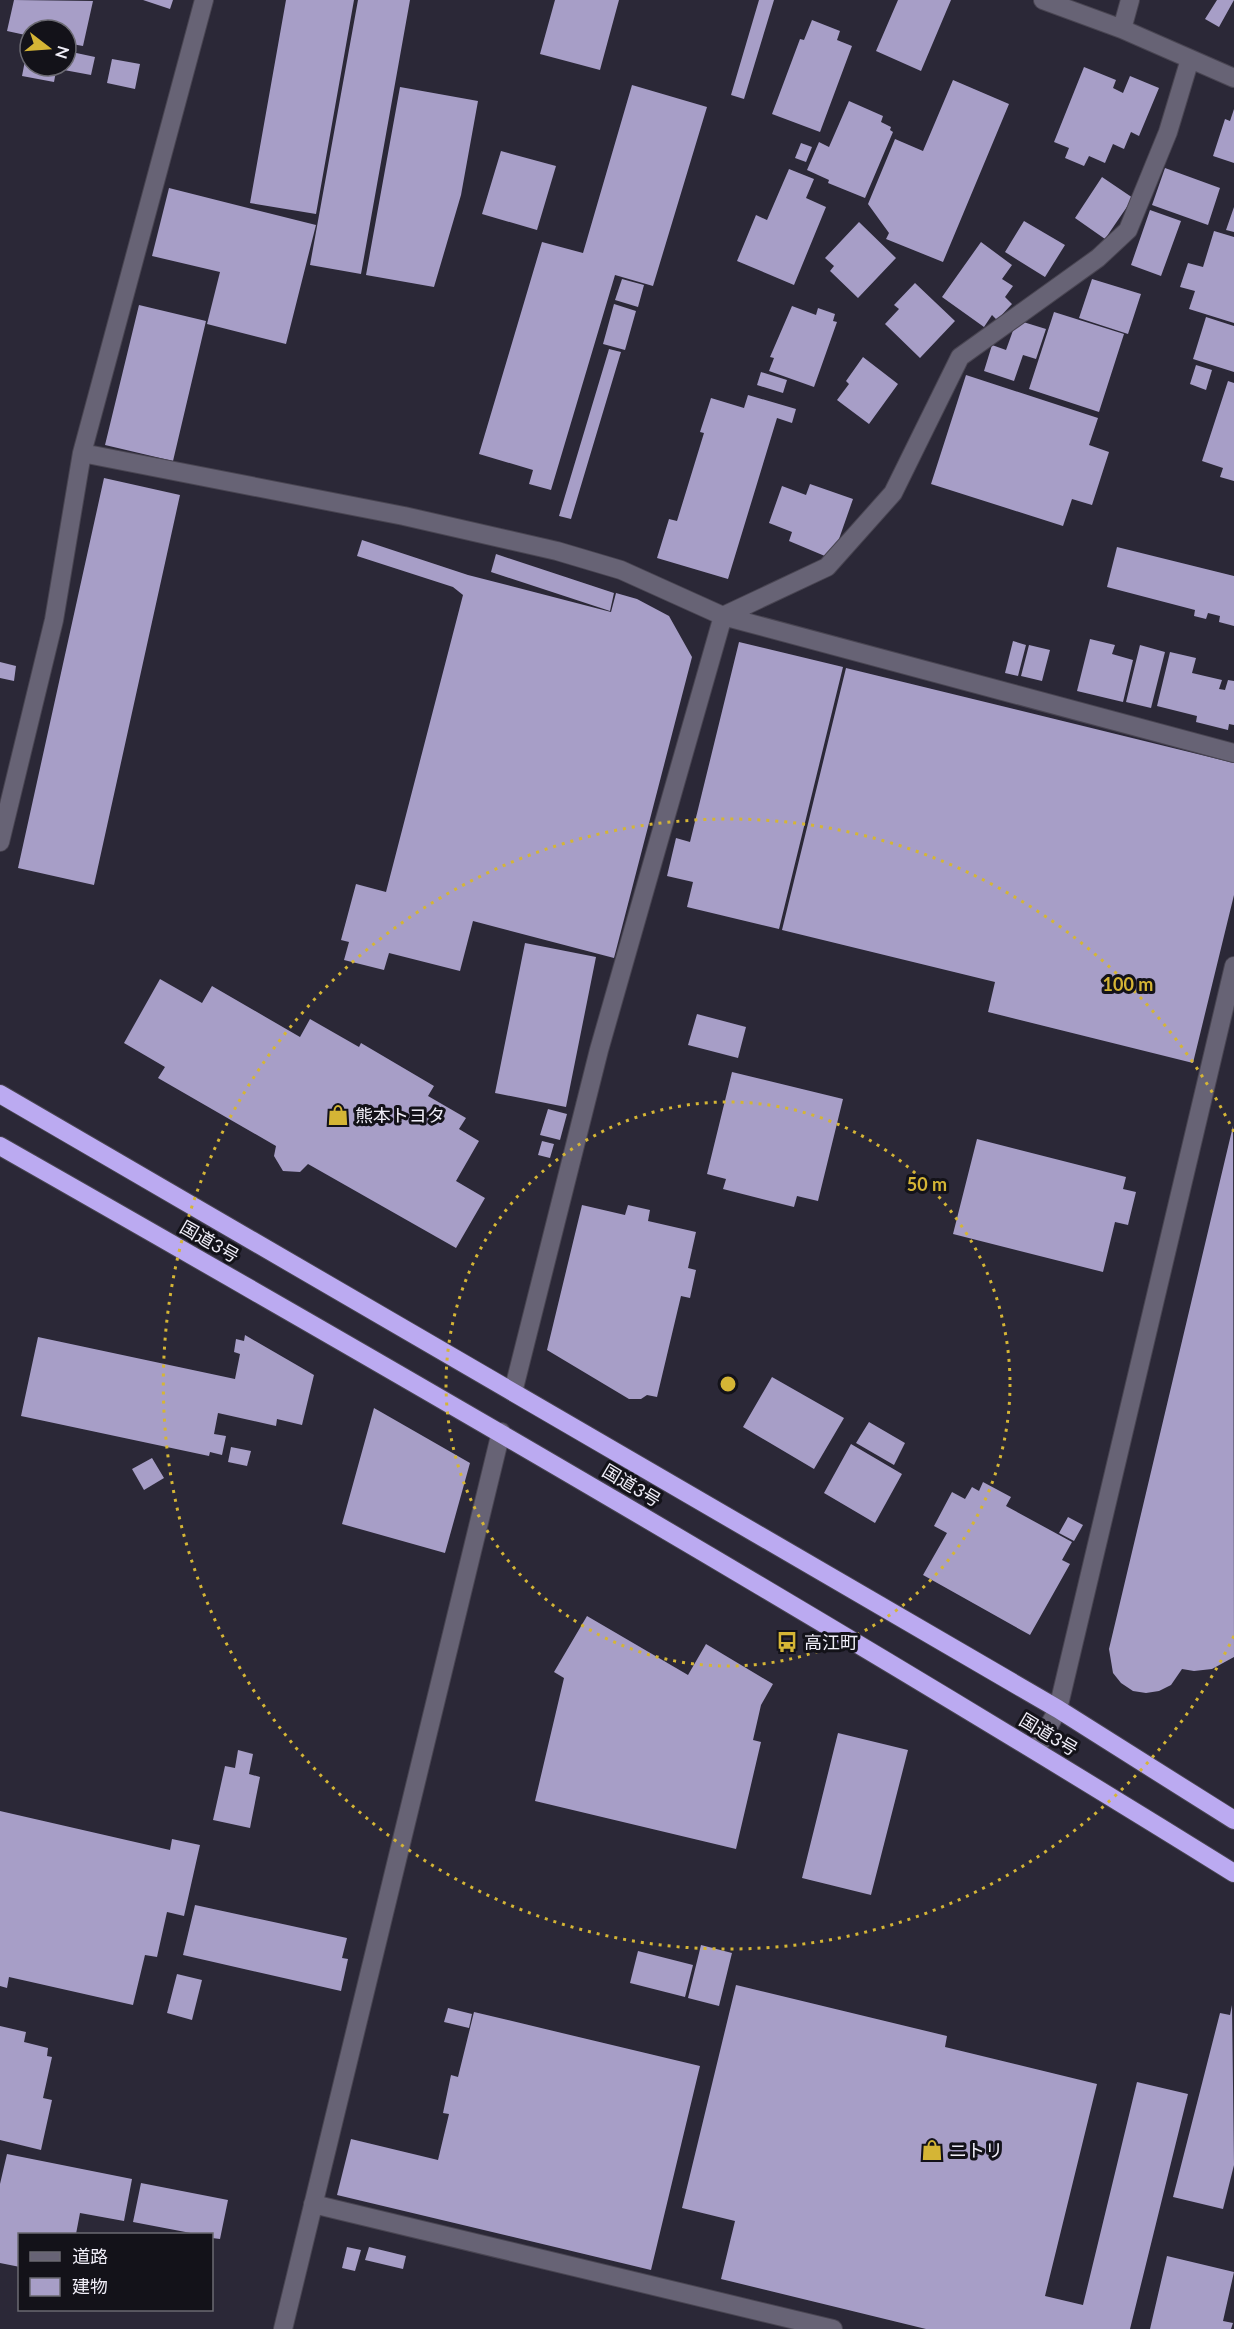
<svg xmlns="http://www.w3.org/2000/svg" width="1234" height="2329" viewBox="0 0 1234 2329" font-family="Lato,'Noto Sans JP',sans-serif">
<rect width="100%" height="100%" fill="#2b2837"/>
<path fill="#a79ec7" d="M14,0L93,1L83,46L66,43V30H30V36L7,31Z
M143,0H173L170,9Z
M286,0H354L316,214L250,203Z
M358,0H410L361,274L310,265Z
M555,0H619L600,70L540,54Z
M759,0H774L744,99L731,95Z
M898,0H951L921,71L876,51Z
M1217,0H1234L1219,27L1205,19Z
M812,20L840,31L837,40L852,46L820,132L772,114L800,39L804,40Z
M29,40L30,66H57L54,82L22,76Z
M67,51L95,57L91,75L64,70Z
M112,59L140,64L135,89L107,83Z
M1084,67L1116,80L1113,88L1123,93L1130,76L1159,88L1139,136L1131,132L1124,149L1113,144L1105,163L1089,156L1084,166L1065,158L1069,148L1054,142Z
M953,80L1009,104L943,262L886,239L889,233L868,204L895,139L923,151Z
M632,85L707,107L653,286L615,275L551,490L529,484L533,470L479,454L542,242L583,253Z
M400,87L478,101L461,195L434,287L366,275Z
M849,101L883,116L881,122L891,127L890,130L893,132L865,198L828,183L829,180L807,170L819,142L829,147Z
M1234,109V163L1213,156L1225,119L1230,121Z
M801,143L812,147L806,162L795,158Z
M501,151L556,166L537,230L482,214Z
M1165,168L1220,188L1208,225L1152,205Z
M789,169L814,179L806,198L826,207L794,285L737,261L756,215L767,220Z
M1102,177L1133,198L1105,239L1075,218Z
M169,188L316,225L286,344L207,324L220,272L152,256Z
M1234,207V232L1226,230Z
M1150,210L1181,221L1161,276L1131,265Z
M1024,221L1065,245L1045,277L1005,252Z
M859,222L896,258L858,298L830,271L834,266L825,258Z
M1214,231L1234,237V323L1189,309L1195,291L1180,287L1188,263L1203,267Z
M981,242L1012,265L1002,279L1013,286L1005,297L1012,304L997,320L992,315L984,327L942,297Z
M622,279L644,285L638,307L615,300Z
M1092,279L1141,294L1128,334L1079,318Z
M915,283L955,321L920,358L885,324L899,309L894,305Z
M614,304L636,311L625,350L603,344Z
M139,305L206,321L173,461L105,445Z
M792,306L816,315L818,308L835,314L833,321L837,322L814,387L769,371L774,358L770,357Z
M1054,312L1124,334L1099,412L1029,389Z
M1206,317L1234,326V372L1193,359Z
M1020,321L1046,329L1036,359L1023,355L1014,381L984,371L992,345L1006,350L1015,325Z
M609,349L621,352L571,519L559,516Z
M863,357L898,384L869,424L837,400L849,384L846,381Z
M1196,365L1212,370L1206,390L1190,384Z
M761,372L787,380L783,393L757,385Z
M966,375L1098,418L1089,445L1109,452L1092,505L1072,499L1063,526L931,484Z
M1228,381L1234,383V481L1220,477L1223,468L1202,461Z
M748,395L796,409L792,423L777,418L728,579L657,558L669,519L677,521L704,433L700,432L711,398L744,408Z
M104,478L180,495L94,885L18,868Z
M810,484L853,499L832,559L789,541L792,532L769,523L782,486L806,495Z
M362,540L468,575L611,612L616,593L637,599L669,616L692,657L614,958L473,921L460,971L389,953L384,970L344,960L349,942L341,940L356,884L386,892L463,595L453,587L357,556Z
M1117,547L1234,576V626L1219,622L1220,616L1208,613L1206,619L1194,616L1195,610L1107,587Z
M496,554L614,593L610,611L491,572Z
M1090,639L1115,645L1112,654L1133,660L1123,702L1077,691Z
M1013,641L1026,645L1018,676L1005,673Z
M739,642L843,667L779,929L687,907L693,882L667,876L676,838L690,842Z
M1029,645L1050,650L1042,681L1021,676Z
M1140,645L1165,652L1151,708L1126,702Z
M1170,652L1196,658L1192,673L1222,680L1219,689L1225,690L1228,680L1234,681V725L1229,724L1228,730L1196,722L1197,716L1157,706Z
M0,662L16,666L14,681L0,678Z
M846,668L1234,763V895L1193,1063L988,1012L995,982L782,930Z
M525,943L596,957L566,1107L495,1093Z
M160,979L202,1003L212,986L300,1037L310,1019L359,1047L361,1043L434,1086L428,1096L466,1118L459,1129L479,1141L456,1181L485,1198L456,1248L308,1164L300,1172L283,1171L274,1156L276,1146L158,1078L165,1067L124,1043Z
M697,1014L746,1027L738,1058L688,1045Z
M732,1072L843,1099L818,1201L797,1196L794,1207L723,1189L726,1179L707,1174Z
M548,1109L567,1114L560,1140L540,1135Z
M1233,1126L1234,1657L1212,1669L1194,1671L1182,1669L1171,1685L1159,1691L1146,1693L1133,1691L1121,1683L1113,1673L1109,1649Z
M977,1139L1126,1177L1123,1189L1136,1192L1128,1225L1115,1222L1103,1272L953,1234Z
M542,1141L554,1144L550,1158L538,1155Z
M582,1205L625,1215L628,1205L650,1210L648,1221L696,1232L688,1268L696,1270L690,1298L681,1296L657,1397L647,1395L641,1399H629L547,1350Z
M245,1335L314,1375L302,1425L277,1419L276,1426L218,1413L214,1434L226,1436L222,1455L210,1452L209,1456L21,1416L38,1337L235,1379L240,1354L234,1352L236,1339L244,1341Z
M772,1377L844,1418L814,1469L743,1427Z
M374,1408L470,1463L445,1553L342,1524Z
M869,1422L905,1443L894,1465L856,1443Z
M851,1444L902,1474L875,1523L824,1493Z
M231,1447L251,1451L247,1466L228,1462Z
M152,1458L164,1478L144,1490L132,1469Z
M983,1482L1011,1497L1006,1506L1072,1542L1062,1560L1070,1564L1030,1635L923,1575L947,1533L934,1526L952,1492L965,1499L972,1487L979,1491Z
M1068,1517L1083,1525L1074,1541L1059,1533Z
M587,1616L688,1675L706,1644L773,1684L761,1705L753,1740L761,1742L736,1849L535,1801L564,1678L554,1672Z
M838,1733L908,1750L871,1895L802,1878Z
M238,1750L253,1754L249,1774L260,1777L250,1828L213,1820L225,1766L235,1768Z
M0,1811L170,1850L172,1839L200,1845L184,1916L167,1912L157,1957L145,1955L133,2005L9,1977L7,1988L0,1986Z
M195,1905L347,1938L342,1958L348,1959L341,1991L183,1955Z
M701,1945L732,1953L719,2006L688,1998Z
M638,1951L693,1965L685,1997L630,1983Z
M177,1974L202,1980L192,2020L167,2013Z
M736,1985L947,2036L945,2047L1097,2084L1045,2296L1083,2305L1137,2082L1188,2094L1130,2329H926L721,2279L735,2221L682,2208Z
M1232,2005L1234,2165L1223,2209L1173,2197L1220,2013L1230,2015Z
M448,2008L472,2014L469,2028L444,2022Z
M474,2012L700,2066L651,2270L337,2195L351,2139L438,2160L449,2114L443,2113L451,2075L458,2077Z
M0,2026L26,2032L24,2042L48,2048L47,2056L52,2057L43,2098L52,2100L41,2150L0,2140Z
M7,2154L132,2179L124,2221L80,2213L76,2234H20V2267L0,2263V2184Z
M141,2183L228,2200L220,2239L212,2238V2234H196L133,2222Z
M347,2247L361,2250L355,2271L342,2268Z
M369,2247L406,2256L403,2269L365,2260Z
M1167,2256L1234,2272L1223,2321L1233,2323L1231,2329H1150Z"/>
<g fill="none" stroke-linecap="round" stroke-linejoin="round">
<defs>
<path id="minor" d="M1043,0L1122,29L1234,78
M1122,29L1130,0
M82,453L404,516L557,551L621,570L723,616L1234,753
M0,842L54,620L82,453L204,0
M513,1392L599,1050L723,616L827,567L893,493L960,357L1098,258L1128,230L1168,132L1190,59
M1036,1750L1058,1709L1234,966
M313,2204L833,2329
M283,2329L501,1432"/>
<path id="highway" d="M0,1094L1058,1709L1234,1820
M0,1146C415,1382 828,1621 1234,1873"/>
</defs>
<use href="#minor" stroke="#494552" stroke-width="20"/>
<use href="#highway" stroke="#494552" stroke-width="20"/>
<use href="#minor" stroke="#676375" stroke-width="18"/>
<use href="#highway" stroke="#bbaaf1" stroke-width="18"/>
</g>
<g fill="none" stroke="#d5b535" stroke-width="3" stroke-dasharray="3 6">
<circle cx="728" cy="1384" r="282"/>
<path d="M1234 1636A565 565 0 1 1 1234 1132"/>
</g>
<defs>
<symbol id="shop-bare" viewBox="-9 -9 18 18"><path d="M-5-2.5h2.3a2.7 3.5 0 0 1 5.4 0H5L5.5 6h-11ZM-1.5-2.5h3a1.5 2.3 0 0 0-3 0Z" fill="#d5b535" stroke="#131219" stroke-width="2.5" paint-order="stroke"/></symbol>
<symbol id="bus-bare" viewBox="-9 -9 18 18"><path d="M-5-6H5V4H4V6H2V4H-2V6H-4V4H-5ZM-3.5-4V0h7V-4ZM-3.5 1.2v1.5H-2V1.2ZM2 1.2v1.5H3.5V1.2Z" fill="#d5b535" stroke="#131219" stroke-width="2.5" paint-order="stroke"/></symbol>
</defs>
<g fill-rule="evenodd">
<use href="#shop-bare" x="323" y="1100" width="30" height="30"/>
<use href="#bus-bare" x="772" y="1627" width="30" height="30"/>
<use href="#shop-bare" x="917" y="2135" width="30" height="30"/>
</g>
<g text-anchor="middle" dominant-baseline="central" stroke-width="6" stroke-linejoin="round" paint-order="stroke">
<g font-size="18" fill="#f0eef8" stroke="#131219" text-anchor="start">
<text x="355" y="1115">熊本トヨタ</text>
<text x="804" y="1642">高江町</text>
<text x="949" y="2150">ニトリ</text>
</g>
<g font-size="18" fill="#f0eef8" stroke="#131219">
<text transform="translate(210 1241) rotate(30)">国道3号</text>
<text transform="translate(632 1485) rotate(31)">国道3号</text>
<text transform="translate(1049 1734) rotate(31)">国道3号</text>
</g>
</g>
<circle cx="728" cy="1384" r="9" fill="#d5b535" stroke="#131219" stroke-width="3"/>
<g font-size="18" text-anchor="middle" font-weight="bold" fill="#d5b535" stroke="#131219" stroke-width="6" stroke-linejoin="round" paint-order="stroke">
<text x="1128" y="991">100 m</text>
<text x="927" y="1191">50 m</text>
</g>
<rect x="18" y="2233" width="195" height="78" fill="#131219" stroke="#6b6a72" stroke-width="1.5"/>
<rect x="30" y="2252" width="30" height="9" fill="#676375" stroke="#6b6a72" stroke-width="1.5"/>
<text x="72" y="2263" font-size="18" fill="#f0eef8">道路</text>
<rect x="30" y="2278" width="30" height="18" fill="#a79ec7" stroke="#6b6a72" stroke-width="1.5"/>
<text x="72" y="2293" font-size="18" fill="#f0eef8">建物</text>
<g transform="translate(48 48) rotate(107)"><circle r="28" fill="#131219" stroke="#6b6a72" stroke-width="1.5"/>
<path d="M0-4.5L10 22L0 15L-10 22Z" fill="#d5b535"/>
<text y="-9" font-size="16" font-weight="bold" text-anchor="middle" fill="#f0eef8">N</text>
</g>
</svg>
